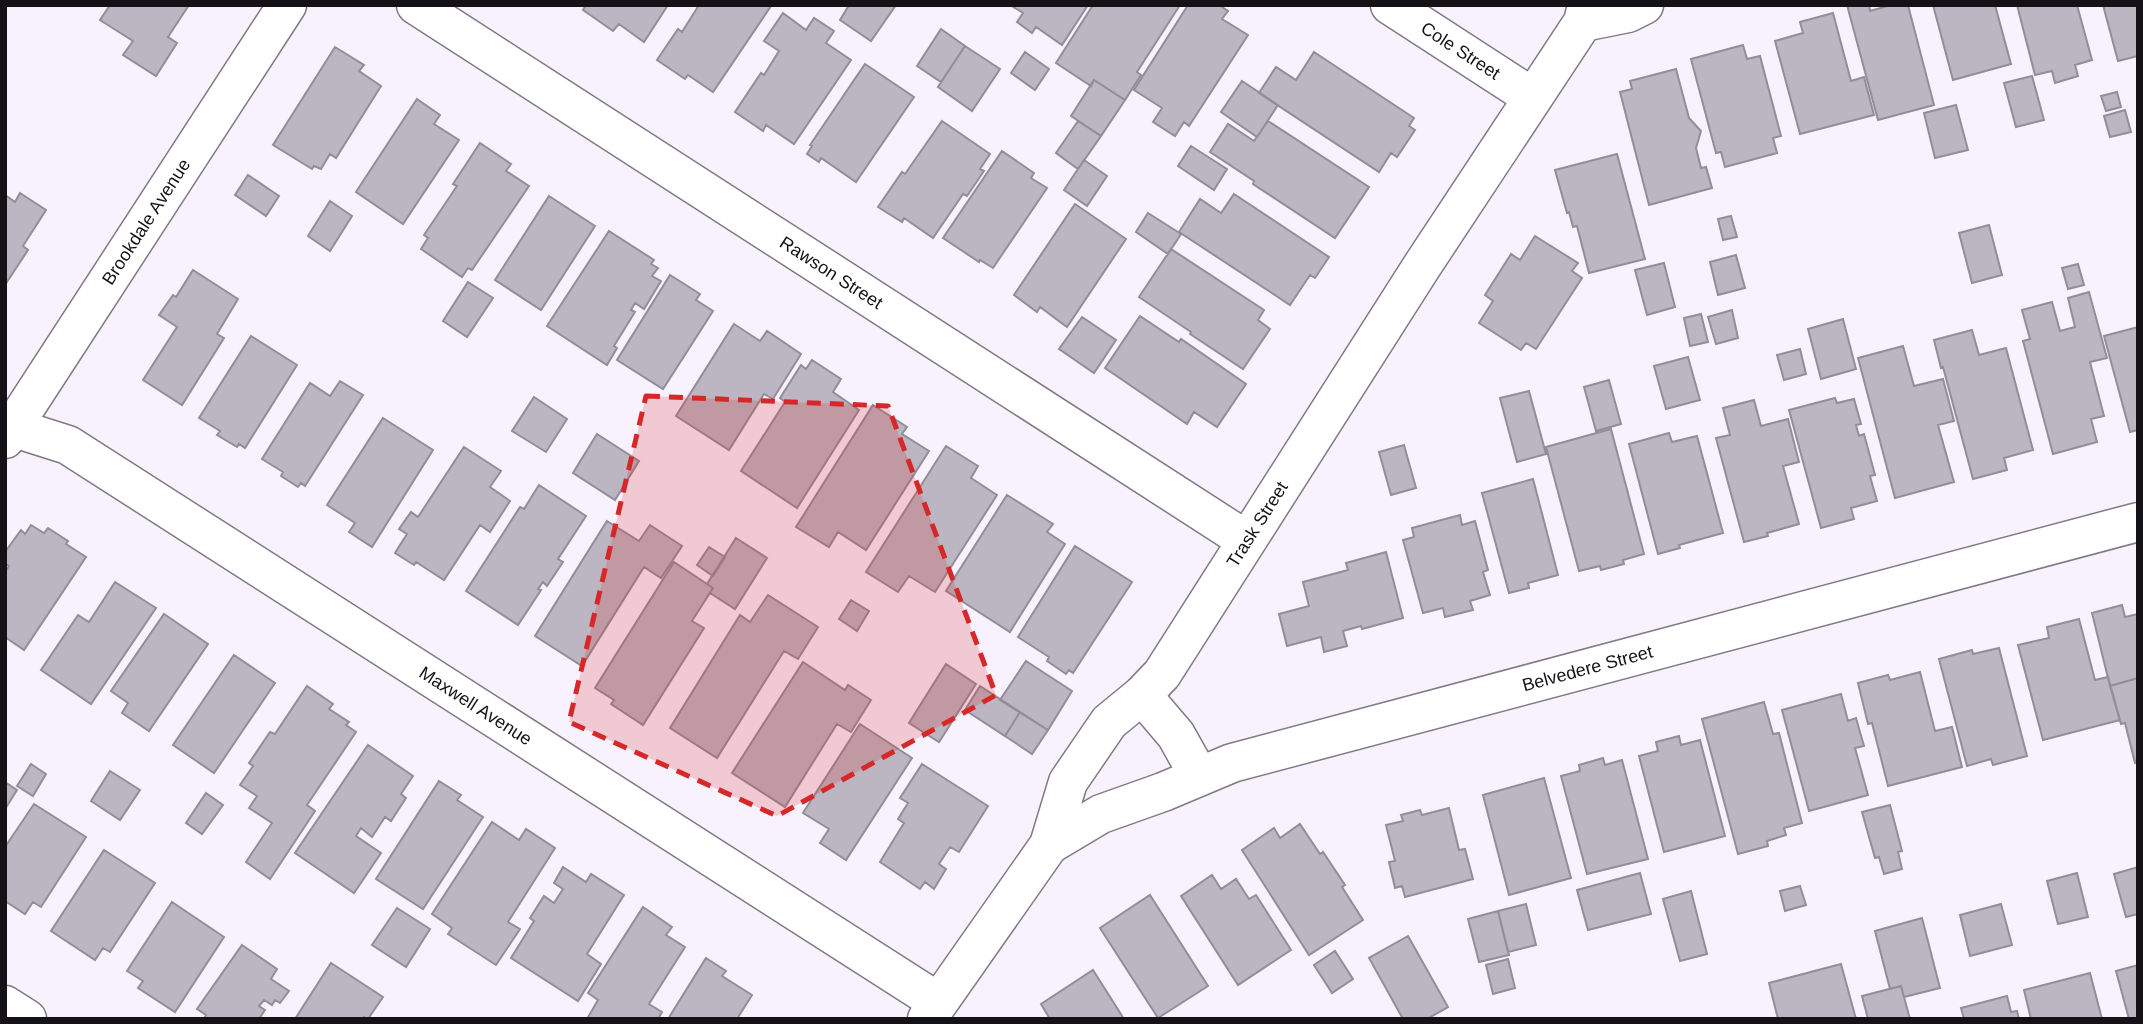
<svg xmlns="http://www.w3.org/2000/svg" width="2143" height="1024" viewBox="0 0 2143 1024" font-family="Helvetica,sans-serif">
<rect width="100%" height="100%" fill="#f8f2fe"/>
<path fill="#bbb6c2" stroke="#938d99" stroke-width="2" d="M110,5H189L168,37L177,43L156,76L123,55L133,41L100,20Z
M586,5H668L644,42L619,24L613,31L583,10Z
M699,5L771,6L713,92L688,75L685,79L657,60L678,29L682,32Z
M849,5H896L871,41L840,20Z
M1010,5H1088L1062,45L1036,27L1032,33L1017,22L1023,13Z
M1093,5H1180L1137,72L1141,75L1125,100L1094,80L1091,86L1056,63Z
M1188,5H1219L1228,11L1222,19L1248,35L1189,126L1184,122L1175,136L1153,122L1162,108L1134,90Z
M1847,5H1869L1870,11L1891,5H1908L1934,105L1878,120Z
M1933,5H1995L2011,64L1953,80Z
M2017,5H2077L2092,60L2075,65L2078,76L2055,83L2052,71L2035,75Z
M2103,5H2138V56L2118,61Z
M783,13L806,30L814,18L834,31L826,43L851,60L794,144L766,125L763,131L735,112L761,73L764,75L779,51L764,41Z
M1833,13L1851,81L1864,77L1874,115L1800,134L1775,41L1803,33L1800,22Z
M941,29L965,46L941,82L917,66Z
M1743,45L1747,59L1760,56L1781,136L1773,138L1777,153L1725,167L1721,152L1716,153L1691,59Z
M965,46L1000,69L972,111L938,87Z
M335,47L364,65L359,71L381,86L336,158L330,154L321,169L314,166L312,169L273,145Z
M1025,52L1049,69L1035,90L1011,73Z
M1314,52L1414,118L1409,126L1415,130L1397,157L1391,153L1379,172L1259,93L1276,67L1296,80Z
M865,64L914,97L856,182L821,158L819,162L807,154L812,146L810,145Z
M1676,69L1689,118L1701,131L1696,148L1701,168L1706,167L1712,188L1649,205L1620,92L1632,89L1630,81Z
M2032,76L2044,120L2016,127L2004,83Z
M1094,80L1125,100L1101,136L1071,116Z
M1242,81L1278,105L1257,137L1221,112Z
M2117,92L2121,107L2106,111L2101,96Z
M417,99L440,115L434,124L459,140L403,224L356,192Z
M1956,105L1968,150L1935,158L1924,113Z
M2125,110L2131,132L2110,137L2104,116Z
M942,121L990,154L980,169L984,171L967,196L963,194L933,238L904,218L902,222L878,207L902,172L905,174Z
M1078,121L1101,136L1078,169L1056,153Z
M1268,121L1369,187L1335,238L1253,184L1254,181L1210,152L1228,124L1254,141Z
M480,143L511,164L506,171L529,186L472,270L468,268L462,277L421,249L428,238L424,235L457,186L453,184Z
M1191,146L1227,169L1214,190L1178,166Z
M1002,151L1034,173L1031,178L1047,188L993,268L980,260L979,262L943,238Z
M1617,154L1645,259L1589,273L1577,226L1573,227L1569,212L1567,213L1555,170Z
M1084,160L1107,176L1087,206L1064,190Z
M248,175L279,196L266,216L235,195Z
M20,193L46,210L23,246L28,250L5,285V195L15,202Z
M1234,194L1329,257L1315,278L1310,275L1290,305L1179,232L1200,199L1221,213Z
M549,196L595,226L541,310L495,280Z
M330,201L352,216L330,251L308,236Z
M1075,204L1126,239L1067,327L1040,307L1037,312L1014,295Z
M1148,213L1181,234L1168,254L1136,232Z
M1731,216L1737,237L1723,240L1718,219Z
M1989,225L2002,275L1972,283L1959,233Z
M609,231L654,260L651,264L658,268L652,276L661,281L644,309L635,303L631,310L635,312L614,346L617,348L607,365L547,326Z
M1535,236L1578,263L1572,271L1582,278L1536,349L1526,343L1521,350L1479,323L1493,301L1485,295L1511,254L1520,260Z
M1171,249L1264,310L1258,320L1270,329L1243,369L1190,334L1191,332L1139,297Z
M1736,255L1745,288L1718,295L1710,262Z
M1664,263L1675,307L1647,315L1635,270Z
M2078,264L2084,285L2068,289L2062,268Z
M193,270L238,299L217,334L224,338L182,405L143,380L177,327L159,315L173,295L176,297Z
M670,275L700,294L696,300L713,311L663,389L617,360Z
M468,282L493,298L467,337L443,321Z
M2089,292L2107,358L2090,362L2104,416L2091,419L2097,442L2053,454L2023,341L2030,339L2022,310L2052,302L2060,331L2075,327L2068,298Z
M1732,310L1738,338L1716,344L1708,317Z
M1701,314L1708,342L1690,346L1684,318Z
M1140,316L1179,342L1181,339L1246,384L1217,427L1194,412L1187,424L1105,368Z
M1082,317L1116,340L1094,373L1059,349Z
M1843,319L1856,369L1821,379L1808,329Z
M734,324L760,341L767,331L801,354L773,399L764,394L729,450L676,416Z
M2138,327V430L2130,432L2104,336Z
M1972,330L1979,355L2006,348L2033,450L2004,458L2007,470L1973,479L1943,367L1941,368L1934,340Z
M251,336L297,365L245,448L239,444L237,447L217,435L220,431L199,418Z
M1903,346L1914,386L1943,379L1954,421L1938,425L1954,482L1895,498L1858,358Z
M1800,349L1806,374L1784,380L1777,355Z
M1688,357L1700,400L1666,409L1654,366Z
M812,360L841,379L833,392L859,410L797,508L741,471L785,402L780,398L801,365L806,369Z
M1609,380L1621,424L1596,431L1584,387Z
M340,381L363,395L305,486L301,483L298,487L281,476L283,472L262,459L310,383L330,396Z
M1529,391L1546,454L1517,462L1500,398Z
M534,397L567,419L546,452L512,431Z
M1835,398L1837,403L1854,399L1861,424L1856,425L1859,436L1864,434L1875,475L1870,476L1877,501L1851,508L1854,519L1821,528L1789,410Z
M1754,400L1761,426L1788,419L1799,462L1783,466L1799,524L1767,533L1768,536L1744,542L1716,438L1730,435L1723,408Z
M873,405L907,427L902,434L929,451L866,550L838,532L829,547L796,527Z
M383,418L433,450L372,547L349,532L355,523L327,505Z
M1611,429L1644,554L1623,560L1624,564L1601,570L1600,566L1579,571L1546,447Z
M1669,433L1672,442L1697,436L1723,533L1679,545L1680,548L1658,554L1629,444Z
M597,434L639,461L615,500L573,473Z
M1404,445L1416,488L1391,495L1379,452Z
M946,446L978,466L971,478L997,495L935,592L909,576L898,592L866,572Z
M464,447L501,471L490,487L510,501L490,532L480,525L444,580L416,562L414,565L395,553L407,534L399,529L411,512L418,517Z
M1533,479L1558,575L1528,583L1529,588L1509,593L1482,493Z
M539,485L586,516L558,559L563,562L547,586L543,582L538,589L541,590L518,625L466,591L520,507L524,509Z
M1007,495L1053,524L1047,532L1065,544L1010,632L946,591Z
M1460,515L1462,525L1475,521L1488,570L1483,572L1490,595L1470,601L1473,610L1445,617L1443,608L1423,613L1403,540L1414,537L1412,528Z
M607,521L639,541L650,525L682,546L661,578L644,567L582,666L535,636Z
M31,525L44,533L48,528L68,541L66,544L86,557L24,650L5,637V572L9,566L5,564V552L21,530L25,534Z
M736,538L767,558L735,609L710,593L713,588L707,584Z
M1075,546L1132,582L1073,673L1069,670L1066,674L1047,661L1049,657L1018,637Z
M709,547L725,557L713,576L697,565Z
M1386,552L1403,618L1362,629L1361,626L1343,631L1347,646L1324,652L1321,637L1287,646L1279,614L1309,606L1303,582L1348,570L1346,563Z
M674,562L713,588L692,621L704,628L643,725L611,704L614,700L595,688Z
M115,582L156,608L91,704L41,670L78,615L89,622Z
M768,595L818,627L798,659L784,651L717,758L670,728L740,615L750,622Z
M851,600L869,611L857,631L839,619Z
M2122,605L2125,617L2138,614V678L2110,686L2092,613Z
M164,614L208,644L149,731L122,713L128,703L111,691Z
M2079,619L2095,680L2108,677L2120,720L2043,740L2018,645L2049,638L2047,627Z
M1999,648L2027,756L1993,765L1991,759L1967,766L1939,659L1972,650L1973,654Z
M234,655L275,683L214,773L173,745Z
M1026,661L1072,691L1048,730L1000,700Z
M803,662L845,690L848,685L871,700L851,732L837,724L785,807L732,773Z
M946,664L976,684L939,742L909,723Z
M1920,672L1935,731L1952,727L1962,767L1888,786L1872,723L1868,724L1858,683L1888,675L1890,680Z
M2138,678V762L2135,763L2125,723L2121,724L2110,686Z
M307,686L333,704L329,709L349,722L346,725L356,732L307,805L315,811L270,879L246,862L272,823L249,808L257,796L240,785L253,766L249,763L270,732L275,734Z
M980,686L1020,712L1005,736L965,710Z
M1841,694L1848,721L1856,718L1864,746L1855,748L1868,795L1809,811L1782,710Z
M1764,702L1773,734L1779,733L1802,823L1784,828L1786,835L1767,841L1768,846L1738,854L1702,719Z
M1020,712L1048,730L1032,754L1005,736Z
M860,724L912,758L846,860L820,843L829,829L803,813Z
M1679,736L1681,745L1700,740L1725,836L1664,852L1639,756L1658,751L1656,742Z
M368,745L413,776L401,794L406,798L391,821L385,817L372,837L361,828L356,836L381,853L354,893L295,853Z
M1603,758L1605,765L1622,760L1648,859L1587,874L1561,776L1580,771L1579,765Z
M31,764L46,774L33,796L17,786Z
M922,764L988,806L959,852L950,847L939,864L946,869L934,889L925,882L920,889L880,862L904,823L898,819L908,803L900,798Z
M110,771L140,790L120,820L91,801Z
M1544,778L1571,878L1509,895L1483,795Z
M439,781L461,795L457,800L483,817L423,909L376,879Z
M5,782L17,790L5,809Z
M206,793L223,805L202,834L186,823Z
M34,804L86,837L41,907L33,902L25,914L5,901V847Z
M1890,805L1902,851L1898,852L1902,869L1884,874L1879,857L1875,858L1862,812Z
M1449,808L1459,850L1465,849L1473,879L1405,897L1402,886L1395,888L1389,862L1395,861L1386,825L1403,821L1401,815L1420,810L1422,815Z
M492,822L519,840L526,829L555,848L508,922L520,929L496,965L448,934L452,928L432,914Z
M1300,824L1320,854L1323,852L1345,885L1342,887L1363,920L1309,955L1242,850L1274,828L1280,838Z
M104,850L155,883L110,952L103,948L95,960L51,931Z
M563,867L586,882L591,874L624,895L587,954L601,964L578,1001L511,958L534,921L530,918L544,896L554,903L563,889L554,883Z
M2138,867V914L2126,917L2114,874Z
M1640,873L1651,914L1588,930L1577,890Z
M2077,873L2088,917L2058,924L2047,881Z
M1212,875L1221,889L1236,879L1249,899L1256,895L1291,950L1238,985L1181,896Z
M1800,886L1806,905L1785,911L1780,891Z
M1691,891L1707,954L1680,961L1663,899Z
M1150,895L1208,986L1158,1018L1100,928Z
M172,902L224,937L175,1012L138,988L143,981L127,971Z
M1526,904L1536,945L1508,952L1498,911Z
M2001,904L2012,945L1970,956L1960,915Z
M643,907L672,927L666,935L685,947L649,1004L662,1012L658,1019H587L598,1000L588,993Z
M397,908L430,929L406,967L372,945Z
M1498,911L1509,955L1479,962L1468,919Z
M1922,918L1940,988L1904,997L1901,986L1890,989L1875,931Z
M1408,936L1448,1007L1427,1019H1403L1369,958Z
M242,945L277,969L271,979L289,991L280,1003L275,1000L272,1005L264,1000L259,1006L265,1010L259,1019H204L206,1015L197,1009Z
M1335,951L1353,979L1332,993L1314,965Z
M706,958L726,971L722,976L752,995L737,1019H668Z
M1508,959L1515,988L1493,994L1486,965Z
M331,963L383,997L368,1019L364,1017L363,1019H295Z
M1841,964L1856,1019H1778L1769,983Z
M2138,965V1019H2129L2116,971Z
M1093,970L1124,1019H1050L1041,1004Z
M2090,973L2102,1019H2031L2024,990Z
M1901,986L1910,1019H1868L1862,996Z
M2007,996L2011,1012L2017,1011L2019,1019H1964L1961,1008Z"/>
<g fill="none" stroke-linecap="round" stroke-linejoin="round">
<defs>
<g id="street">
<path id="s1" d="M416,5L1246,540"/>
<path id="s2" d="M1390,5L1532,97"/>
<path d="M1583,22L1628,13L1644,5"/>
<path id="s3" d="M5,425L68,445L938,1002"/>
<path id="s4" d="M5,439L287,5"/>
<path d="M1142,695L1176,735L1199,776"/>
<path id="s5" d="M1049,845L1101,814L1163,792L1232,763L2138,522"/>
<path d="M5,1005L27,1019"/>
<path id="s6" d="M927,1019L1049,845L1068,782L1109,722L1142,695L1162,674L1422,266L1583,22L1587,5"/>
</g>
</defs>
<use href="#street" stroke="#7f7a85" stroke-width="41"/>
<use href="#street" stroke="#fff" stroke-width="38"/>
</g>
<path fill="#d62828" fill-opacity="0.2" stroke="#d62828" stroke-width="5" stroke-dasharray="14 9" stroke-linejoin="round" d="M646,396L888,406L996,695L777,816L569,722Z"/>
<g text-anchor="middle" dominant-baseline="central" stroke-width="7" stroke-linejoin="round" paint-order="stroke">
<g font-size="18" fill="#141216" stroke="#fff">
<text stroke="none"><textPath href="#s2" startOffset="84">Cole Street</textPath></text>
<text stroke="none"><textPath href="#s4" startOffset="259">Brookdale Avenue</textPath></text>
<text stroke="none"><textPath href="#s1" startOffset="494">Rawson Street</textPath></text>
<text stroke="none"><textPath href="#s6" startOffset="600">Trask Street</textPath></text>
<text stroke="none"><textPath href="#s5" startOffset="569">Belvedere Street</textPath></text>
<text stroke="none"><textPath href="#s3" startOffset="550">Maxwell Avenue</textPath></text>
</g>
</g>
<rect width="2143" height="1024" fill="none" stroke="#141216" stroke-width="14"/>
</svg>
